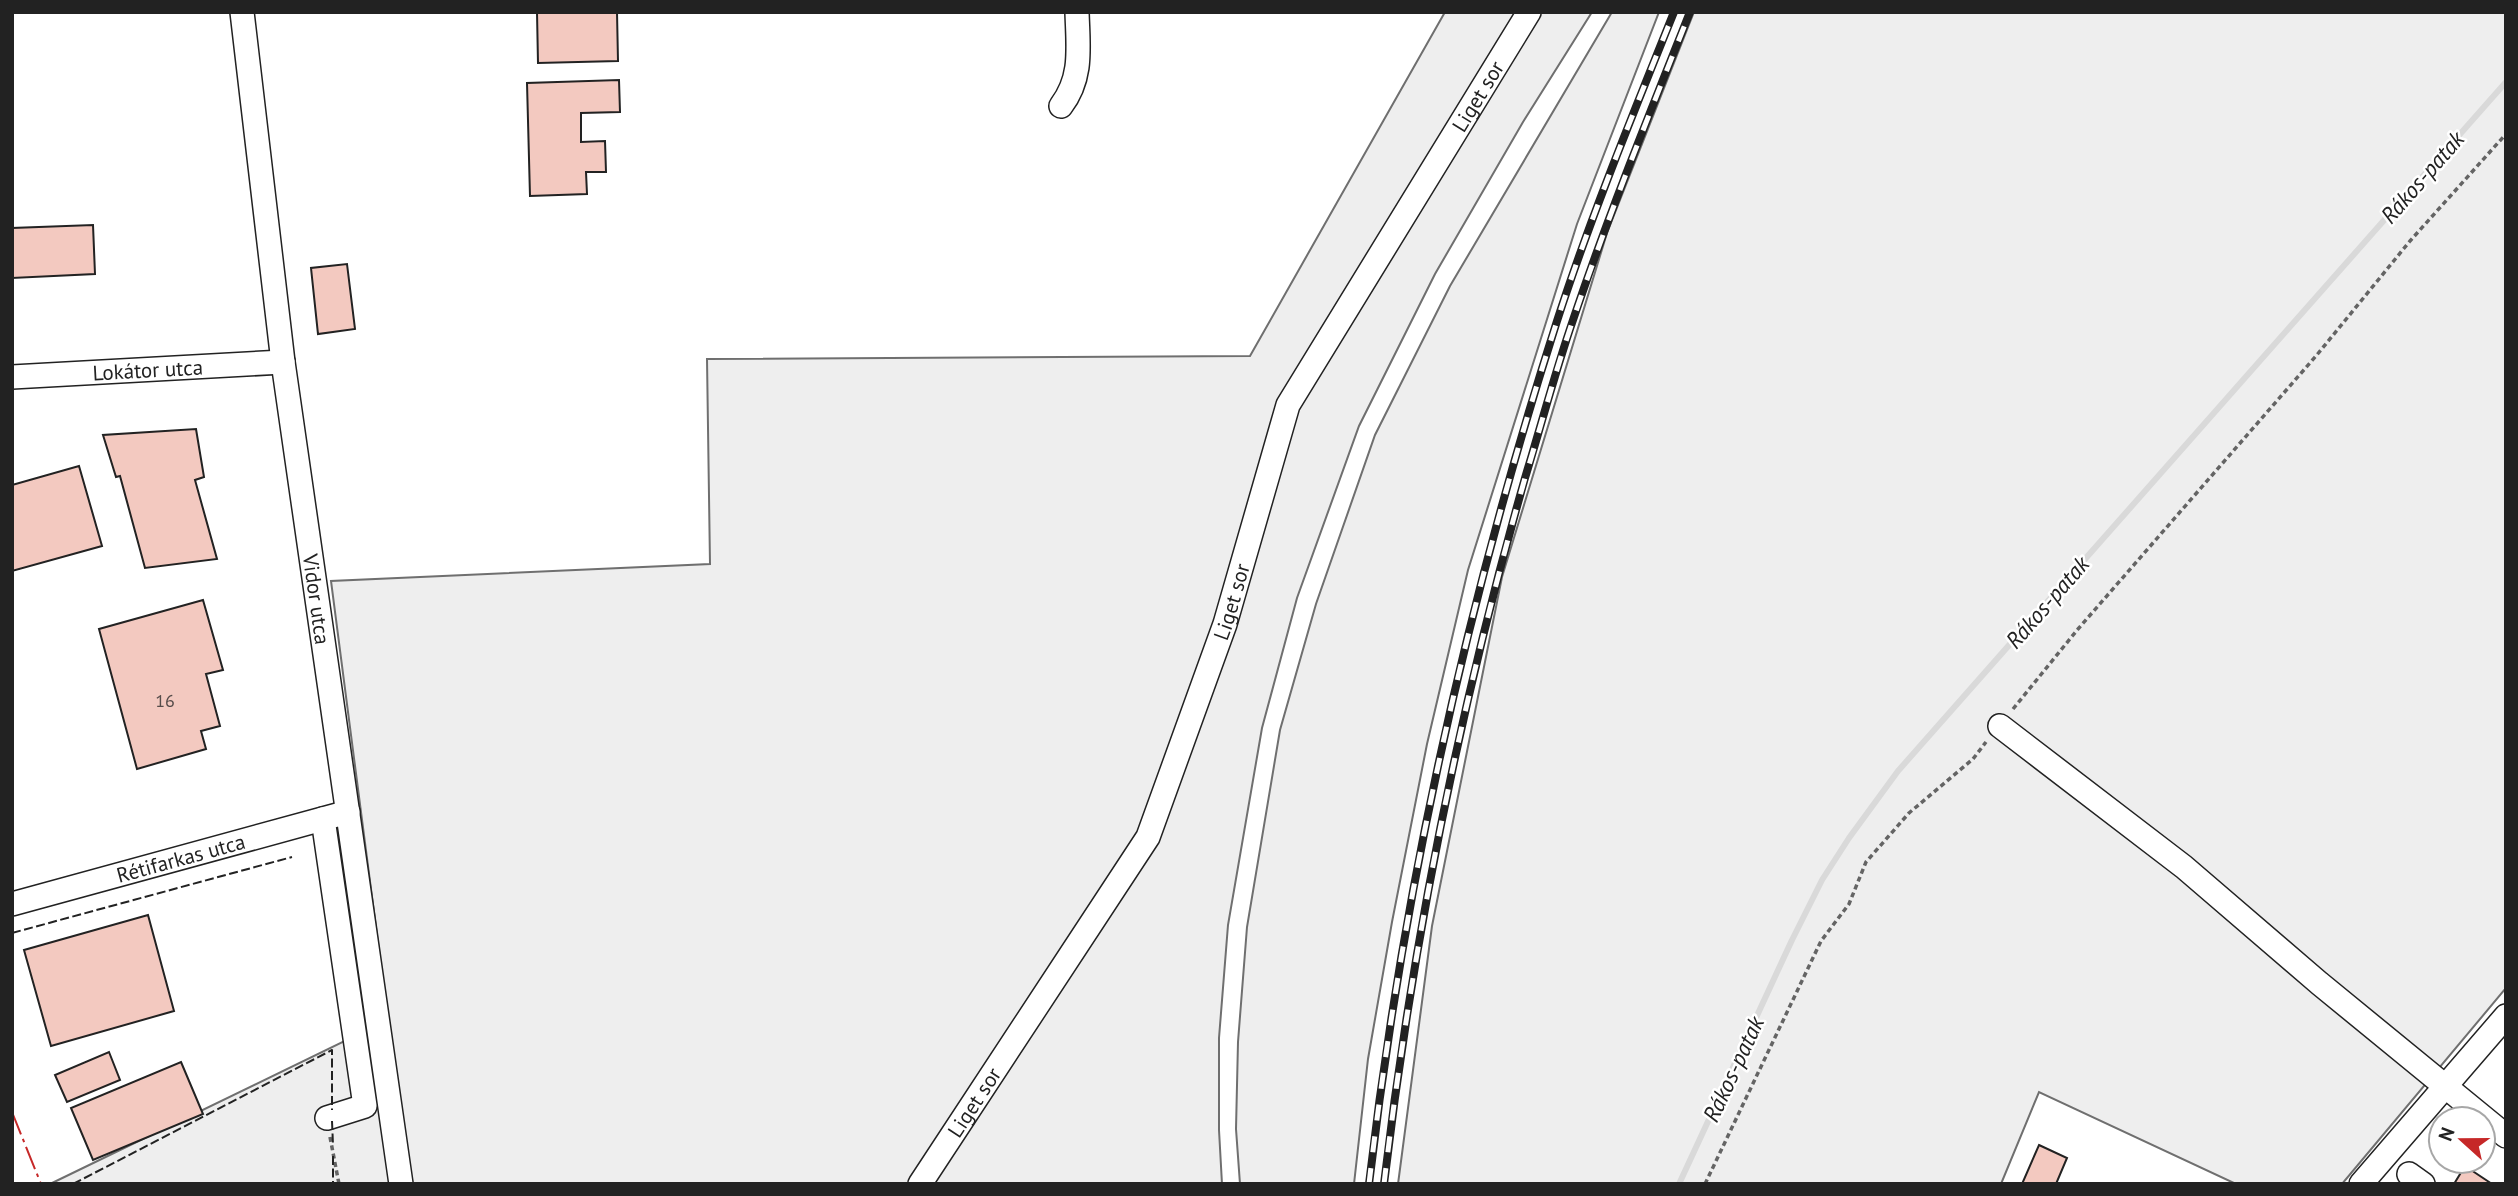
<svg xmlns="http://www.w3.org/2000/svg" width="2518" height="1196" viewBox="0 0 2518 1196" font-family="'PT Sans',sans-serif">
<rect width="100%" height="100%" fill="#fff"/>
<path fill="#eee" stroke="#6f6f6f" stroke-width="2" d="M1445,12H1592L1523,122L1435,274L1359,426L1297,598L1262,728L1228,925L1219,1038V1130L1222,1184H50L388,1020L331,581L710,564L707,359L1250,356Z
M1612,12H1659L1577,224L1468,570L1427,744L1392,922L1368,1059L1354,1184H1240L1236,1129L1238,1042L1247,927L1280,730L1316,604L1375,435L1450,286Z
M1694,12H2506V988L2342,1184H2236L2039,1092L2001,1184H1398L1432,926L1502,577L1607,233Z"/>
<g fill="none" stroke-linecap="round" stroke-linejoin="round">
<path stroke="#d9d9d9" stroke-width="6" d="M1679,1184L1792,940L1822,880L1849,838L1898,771L2506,82"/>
</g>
<path fill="#f3c9c0" stroke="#222" stroke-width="2" d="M537,12H617L618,61L538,63Z
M619,80L620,112L581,113V142L605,141L606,172H586L587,194L530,196L527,83Z
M93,225L95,274L12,278V228Z
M347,264L355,329L318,334L311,268Z
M196,429L204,477L195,480L217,559L145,568L120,476L116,477L103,435Z
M79,466L102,546L12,571V485Z
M203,600L223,670L206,674L220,726L201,731L206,749L137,769L99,629Z
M148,915L174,1011L51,1046L24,950Z
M109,1052L120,1080L67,1102L55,1075Z
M181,1062L203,1114L93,1160L71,1108Z
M2039,1145L2067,1158L2056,1184H2022Z
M2465,1166L2492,1184H2454Z"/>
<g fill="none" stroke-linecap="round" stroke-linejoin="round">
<defs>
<g id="minor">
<path id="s1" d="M242,12L283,362L401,1184"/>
<path d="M1061,106C1083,77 1078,47 1077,12"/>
<path id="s2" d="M12,377L283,362"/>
<path d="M2000,726L2184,867L2319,983L2506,1136"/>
<path d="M323,819L365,1106L327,1118"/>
<path id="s3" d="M12,904L348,812"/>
<path d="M2409,1174L2423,1184"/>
<path id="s4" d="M920,1184L1148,837L1225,624L1288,405L1529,12"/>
<path d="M2361,1184L2506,1016"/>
</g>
</defs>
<use href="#minor" stroke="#222" stroke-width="26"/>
<path stroke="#646464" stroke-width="3.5" stroke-dasharray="5 3.5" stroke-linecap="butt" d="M2013,709L2078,629L2316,356L2410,241L2506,134
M330,1137L339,1184
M1705,1184L1821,941L1849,904L1866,862L1909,813L1973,759L1986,742"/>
<use href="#minor" stroke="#fff" stroke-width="23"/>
<defs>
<path id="rail" d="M1369,1184C1403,890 1467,602 1557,321C1591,216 1633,114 1674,12
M1384,1184C1412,945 1459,710 1525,478C1541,426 1555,372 1573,320C1608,216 1649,115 1690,12"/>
</defs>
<use href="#rail" stroke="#222" stroke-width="8"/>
<use href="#rail" stroke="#fff" stroke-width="5" stroke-dasharray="16" stroke-linecap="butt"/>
<path stroke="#222" stroke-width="2" stroke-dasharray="9 3.5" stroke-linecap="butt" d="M12,933L292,857
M332,1121L333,1145
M333,1156V1184
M73,1184L332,1050V1110"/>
<path stroke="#c62828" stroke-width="2" stroke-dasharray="24 5 3.5 5" stroke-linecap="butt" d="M12,1112L41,1184"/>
</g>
<g text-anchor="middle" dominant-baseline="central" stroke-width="5" stroke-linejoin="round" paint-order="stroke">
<g font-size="18" fill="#564c4a">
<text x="165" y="700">16</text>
</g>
<g font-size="21" fill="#222" stroke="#fff">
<text stroke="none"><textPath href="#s4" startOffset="1232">Liget sor</textPath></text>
<text stroke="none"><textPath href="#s2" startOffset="136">Lokátor utca</textPath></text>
<text stroke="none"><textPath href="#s1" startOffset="592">Vidor utca</textPath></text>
<text stroke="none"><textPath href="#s4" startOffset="665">Liget sor</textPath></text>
<text stroke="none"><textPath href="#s3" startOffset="175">Rétifarkas utca</textPath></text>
<text stroke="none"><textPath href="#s4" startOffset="98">Liget sor</textPath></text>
</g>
<g font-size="23" font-style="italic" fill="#222" stroke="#fff">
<text transform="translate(2422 177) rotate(-49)">Rákos-patak</text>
<text transform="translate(2047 602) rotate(-49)">Rákos-patak</text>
<text transform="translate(1733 1069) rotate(-65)">Rákos-patak</text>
</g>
</g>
<rect width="2518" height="1196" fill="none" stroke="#222222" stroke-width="28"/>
<g transform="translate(2462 1140) rotate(291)"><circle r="33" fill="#ffffff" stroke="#a7a7a7" stroke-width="2"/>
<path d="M0-5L12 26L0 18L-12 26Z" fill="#c62828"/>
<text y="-10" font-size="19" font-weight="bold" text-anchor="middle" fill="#222222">N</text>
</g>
</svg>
